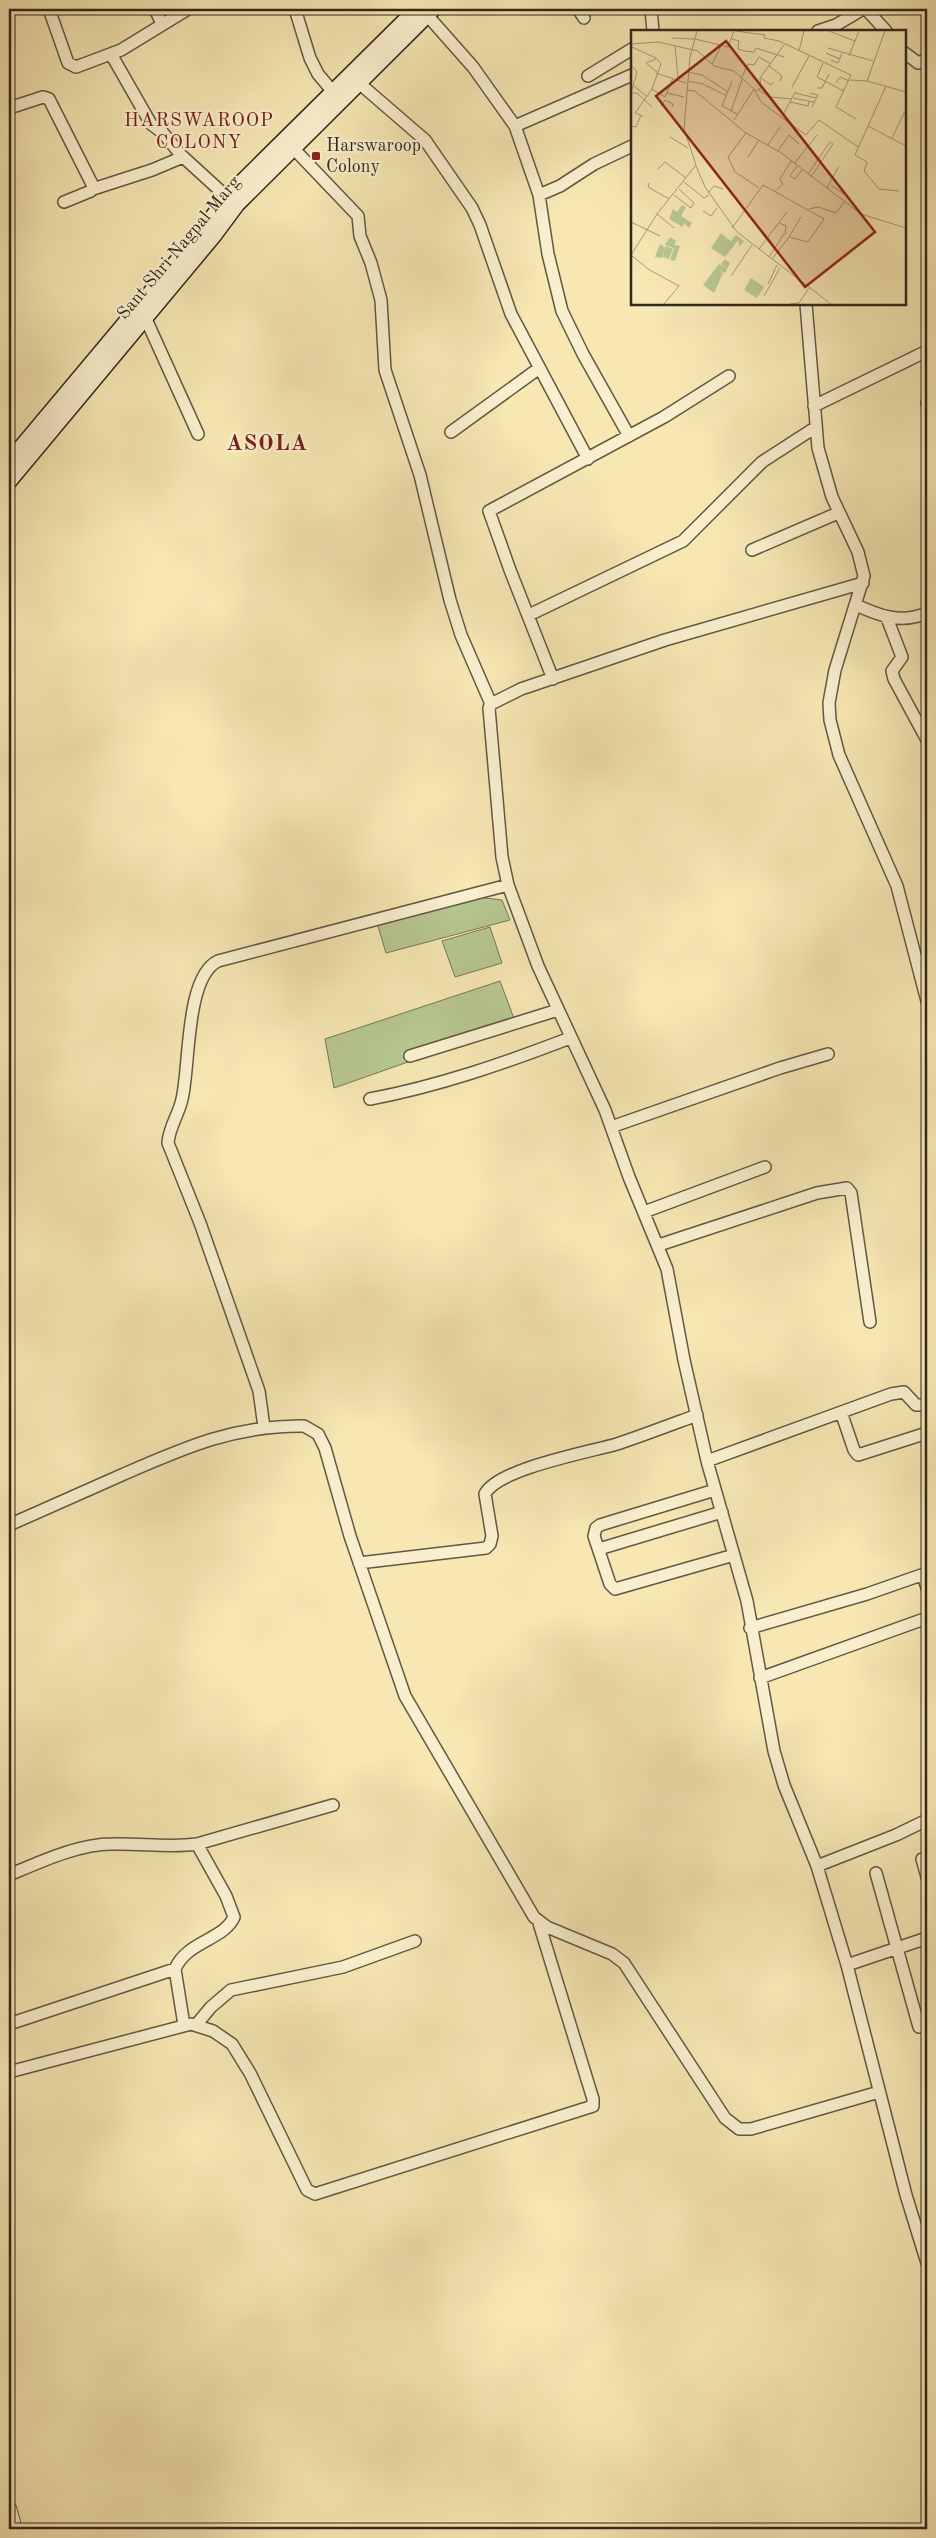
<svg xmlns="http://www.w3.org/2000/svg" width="936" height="2538" viewBox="0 0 936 2538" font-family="'Old Standard TT',serif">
<rect width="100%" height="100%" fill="#f6e7b3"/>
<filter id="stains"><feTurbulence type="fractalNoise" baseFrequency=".004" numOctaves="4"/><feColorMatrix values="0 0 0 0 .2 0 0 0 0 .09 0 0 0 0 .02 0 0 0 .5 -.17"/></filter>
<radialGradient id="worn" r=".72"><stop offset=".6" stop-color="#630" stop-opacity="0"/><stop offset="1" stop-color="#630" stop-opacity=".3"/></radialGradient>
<path fill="#b7c791" stroke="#747857" d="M486,898L502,900L510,920L386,953L377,923L469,899Z
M490,927L502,963L455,977L442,941Z
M500,981L516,1024L334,1088L325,1039Z"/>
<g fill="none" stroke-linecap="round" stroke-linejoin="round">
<defs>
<path id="minor" d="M49,9L68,63L76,67L121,50L188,9
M155,9L162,24
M295,9L310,58L318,74L334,93
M578,9L584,18
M651,9L653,31
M866,9L886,31
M427,15L473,67L515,126L539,195L548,254L562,311L583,354L629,436
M818,31L836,25L863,9
M905,53L918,63L927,59
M111,54L151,124L163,133L181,155L227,197
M588,76L632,49
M359,83L425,140L472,208L480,225L511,314L588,459
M9,108L43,97L49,99L93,186L91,191L64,202
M515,126L632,75
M294,149L358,216L360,236L371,263L381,300L385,370L420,475L450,600L461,635L491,704L489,708L502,857L508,885
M93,189L152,170L183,157
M539,195L560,186L594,164L632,146
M806,304L818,448L832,497L858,552L864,576L835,670L829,703L830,720L839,755L897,886L927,1001
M145,317L198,434
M927,402V403
M814,406L927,351
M451,432L538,369
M752,550L838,513
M856,605C880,616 901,624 927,613
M529,615L683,541L762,462L816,427
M887,618L902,657L892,671L894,679L927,740
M553,679L510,570L489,511L664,417L729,376
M491,704L521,689L665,640L863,583
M410,1056L558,1010
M370,1099C439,1086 505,1063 570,1038
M611,1127L780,1068L828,1054
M644,1212L765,1167
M659,1245L817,1193L847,1188L851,1193L870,1322
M841,1412L854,1450L858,1455L927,1433
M264,1427L259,1391L200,1223L168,1143C169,1127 179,1114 182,1099C190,1067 185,977 218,961L508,885L538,966L605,1110L629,1177L667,1269L684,1360L707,1461L747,1601L774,1751L784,1785L817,1866L847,1965L906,2195L927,2263
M707,1461L891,1394L904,1392L916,1405H927
M715,1490L600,1525L596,1528L594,1536L610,1584L615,1589L734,1555
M9,1525C47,1508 86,1491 124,1474C186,1447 236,1425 304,1426L318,1434L325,1448L350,1536L405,1696L534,1917L547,1927L612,1954L624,1963L725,2118L739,2129H751L879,2092
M599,1549L722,1512
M359,1563L486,1548L490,1544L492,1536L485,1494C497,1469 589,1452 617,1444C644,1435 670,1425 697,1415
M923,1575L927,1588
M750,1628L867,1594L927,1573
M760,1678L927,1618
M922,1859L927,1877
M817,1866L896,1835L927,1820
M876,1873L919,2027
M9,1875C40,1862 78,1844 112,1844C141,1843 169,1848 197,1844L333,1805
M847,1965L927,1938
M9,2024L175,1969
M184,2025L175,1969C187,1941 224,1940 234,1917L226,1896L197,1844
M196,2025L211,2007L231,1990L343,1967L415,1941
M9,2072L191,2024L213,2031L232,2044L250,2073L307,2190L315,2194L593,2106V2099L538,1920"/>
<path id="tertiary" d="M9,2508L15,2529"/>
<path id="secondary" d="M9,462L205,228L227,197L417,9
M9,481L214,235L237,204L433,9"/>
</defs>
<use href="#minor" stroke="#625842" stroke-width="14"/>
<use href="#tertiary" stroke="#625842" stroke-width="16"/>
<use href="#secondary" stroke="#30281d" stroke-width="18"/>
<use href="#minor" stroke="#f9efce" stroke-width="11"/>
<use href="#tertiary" stroke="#f9efce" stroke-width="14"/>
<use href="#secondary" stroke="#f9efce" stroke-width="15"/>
</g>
<rect fill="#8f2418" stroke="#f9efce" stroke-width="2" x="311" y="151" width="10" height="10" rx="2.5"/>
<g text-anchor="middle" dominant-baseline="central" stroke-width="4.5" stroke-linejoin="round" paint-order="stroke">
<g font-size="18" fill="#30281d" stroke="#f9efce" text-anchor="start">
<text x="326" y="146">Harswaroop<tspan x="326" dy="21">Colony</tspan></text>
</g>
<g font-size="18" fill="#30281d" stroke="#f9efce">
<text transform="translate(179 248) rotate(-50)">Sant Shri Nagpal Marg</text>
</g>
<g font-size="19" letter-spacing="1" fill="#7a1f14" stroke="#f9efce">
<text x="199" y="121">HARSWAROOP<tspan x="199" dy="22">COLONY</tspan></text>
</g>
<g font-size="22" font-weight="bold" letter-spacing="1" fill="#7a1f14" stroke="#f9efce">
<text x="267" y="444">ASOLA</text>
</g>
</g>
<g transform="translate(631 30)">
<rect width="275" height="275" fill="#f6e7b3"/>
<path d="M51,175L55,177L50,186L61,193L58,198L53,193L52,197L38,189L42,179L46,182ZM90,203L103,214L100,211L105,205L113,211L109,216L107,210L94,227L80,218ZM39,207L45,211L43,215L49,216L44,231L39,230L43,218L34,215L36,211L41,213L37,211ZM29,214L34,217L33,221L35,216L42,219L38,229L32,227L33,221L31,228L24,227ZM94,229L99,233L94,243L88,240L92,243L83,263L72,255L88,234L95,238L90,234ZM120,248L133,257L126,268L113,260Z" fill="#b7c791"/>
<path fill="none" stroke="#a79b77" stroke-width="1" d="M105,1L134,5L133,8L148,11L220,45L205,77L225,89M198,1L224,11M254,1L236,51L275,62M41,8L63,9M64,9L97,17L103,1M101,9L108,11L107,19L113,21L123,22L125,18L153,27M0,14L27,12L67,21L83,36L103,41L123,59L130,72L175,105L188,90L227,117M44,15L47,49M1,17L25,28L30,34L21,59M197,18L242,31M168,21L173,1M195,23L209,29M218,26L228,1M25,29L15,33L26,42M200,30L207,33L211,23M192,33L186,47L213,61M81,34L90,16M0,35L6,42L0,63M138,36L151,46L149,51M58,42L71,45L97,62M25,43L55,53M130,48L140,55L142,52M110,49L117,34L123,35L128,27L140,34M219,50L236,51M57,51L72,54L96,66M101,51L91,76L106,84M205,53L209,47L218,51M2,55L15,66M255,56L224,125L236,132L233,141L248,159L268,161M161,57L178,26M186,58H191L198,44M56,60L64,61L115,103M128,60L139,67L161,69M124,61L130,58L129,48L153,15M0,63H6L21,77M36,63L53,67M164,63L185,68M179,63L187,65L181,77M162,68L183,72M159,72L177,76L178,71M30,76L34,70L42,74L41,77M100,81L111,50M152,85L164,62M12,86L4,83L21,59L34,67L42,48M103,90L123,59M0,96L5,97L10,85M237,96L275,116M39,107L57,118M261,108L275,79M137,115L149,97M147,121L158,105L168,114M117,127L128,110M163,134L186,105M65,136L74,157L106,202L200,274M166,136L159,146L164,149L171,140M27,139L34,132L55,148M177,144L199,112M180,147L202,114L199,112M53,152L73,168L78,165M18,153L17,157L38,169M200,155L213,164M128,158L104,142L97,127L115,103L149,122L230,184L275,198M196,158L208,136M143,162L152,154L149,149L160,131M77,163L83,156L92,159M43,165L60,178L63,173L48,159M178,179L187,177L205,183L213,172M72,181L80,186L86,178M26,184L43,198M0,192L29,206M148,193L155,196L154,205M101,198L132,155L193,189L177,212L158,207L141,229M158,207L170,187M128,219L156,182M0,225L17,239L48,256L33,274M0,225L26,184L65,135L53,99L59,27L66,1M138,227L153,204M100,246L121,215M137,254L146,235M133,266L149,238M159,274L168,273L178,258"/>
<path fill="#8f2418" fill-opacity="0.15" stroke="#8f2418" stroke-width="2.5" d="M95,11L244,202L174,257L25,66Z"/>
<rect width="275" height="275" fill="none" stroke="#30281d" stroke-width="2.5"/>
</g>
<rect width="936" height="2538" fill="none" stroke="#f6e7b3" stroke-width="30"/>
<rect x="10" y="10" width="916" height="2518" fill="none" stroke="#30281d" stroke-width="2.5"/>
<rect x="15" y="15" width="906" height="2508" fill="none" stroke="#30281d"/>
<rect width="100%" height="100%" filter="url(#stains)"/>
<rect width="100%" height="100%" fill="url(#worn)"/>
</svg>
